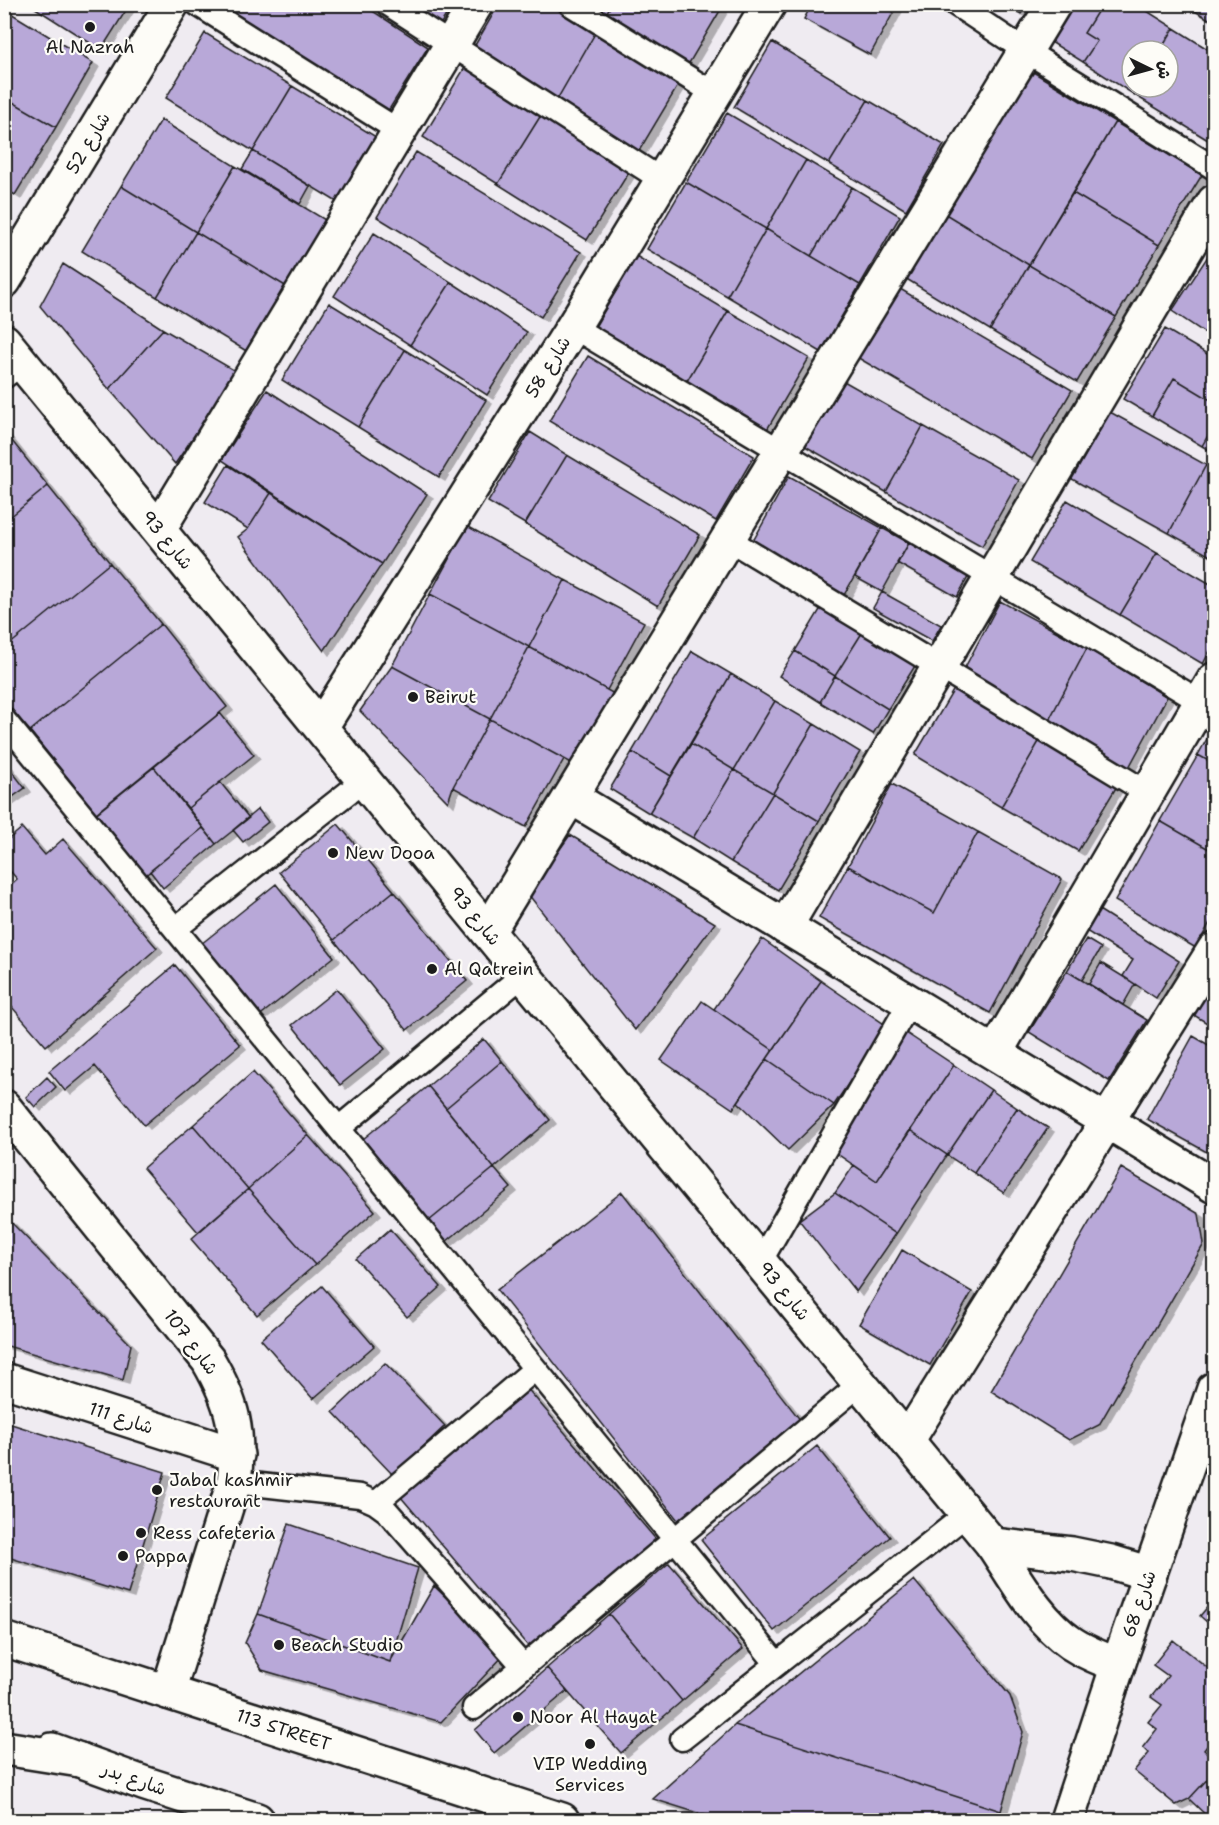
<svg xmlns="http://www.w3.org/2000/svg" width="1219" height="1825" viewBox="0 0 1219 1825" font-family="'Shantell Sans','Playpen Sans Arabic',sans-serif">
<defs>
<filter id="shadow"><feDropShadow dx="6" dy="4" stdDeviation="0" flood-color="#0004"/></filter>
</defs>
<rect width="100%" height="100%" fill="#efebf1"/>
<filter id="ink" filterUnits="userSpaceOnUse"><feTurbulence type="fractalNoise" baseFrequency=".0167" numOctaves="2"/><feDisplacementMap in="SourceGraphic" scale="12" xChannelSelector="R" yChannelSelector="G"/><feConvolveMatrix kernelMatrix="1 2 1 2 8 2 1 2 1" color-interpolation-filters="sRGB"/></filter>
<g filter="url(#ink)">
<path fill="#b8a8d8" stroke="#1c1c1c" stroke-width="1.5" filter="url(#shadow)" d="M29,4H130L101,50Z
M221,4H362L428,47L385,116L218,9Z
M407,4H453L440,25Z
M499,4H554L597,30L555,103L471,52Z
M588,4H612L605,15Z
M612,4H724L688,65L605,15Z
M812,4H898L870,55L804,19Z
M1005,4H1027L1021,14Z
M1063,4H1102L1084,33L1097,41L1083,62L1043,37Z
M1102,4H1136L1174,28L1160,51H1132V87H1137L1133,94L1083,62L1097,41L1084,33Z
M1190,4H1214V22L1188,7Z
M4,9L93,63L56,127L4,97Z
M1174,28L1214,53V140L1213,143L1133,94L1137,87H1168V51H1160Z
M597,30L679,84L636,156L555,103Z
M205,33L292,86L253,151L166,98Z
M772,42L868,100L829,164L734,107Z
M467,64L543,112L498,184L423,137Z
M1025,67L1115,122L1029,265L939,210Z
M292,86L376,137L337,202L253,151Z
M4,97L56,127L15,195L4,188Z
M868,100L944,145L906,210L829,164Z
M543,112L632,167L587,240L498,184Z
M727,113L806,160L766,229L686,182Z
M161,120L235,166L196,232L121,186Z
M1115,122L1202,175L1159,245L1073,193Z
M253,151L310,186L300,204L242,169Z
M416,152L581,252L541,317L377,217Z
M806,160L852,187L811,256L766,229Z
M235,166L327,221L287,287L196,232Z
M686,182L766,229L727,296L647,249Z
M121,186L196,232L157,297L82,251Z
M852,187L900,216L860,285L811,256Z
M1073,193L1159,245L1116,317L1029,265Z
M939,210L1029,265L990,330L900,275Z
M766,229L860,285L821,352L727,296Z
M196,232L287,287L248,352L157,297Z
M374,233L451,282L410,345L334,296Z
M1210,253L1214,256V339L1172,311Z
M636,256L728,311L684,386L592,332Z
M63,264L163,329L109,389L40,306Z
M1029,265L1116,317L1077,382L990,330Z
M451,282L527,332L487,395L410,345Z
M895,286L1072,390L1032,459L855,356Z
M329,303L405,350L358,427L282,380Z
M728,311L809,358L765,433L684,386Z
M163,329L237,372L175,464L109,389Z
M1165,329L1214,358V402L1174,378L1152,416L1123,399Z
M405,350L486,400L439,477L358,427Z
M588,356L754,456L716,521L549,421Z
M835,376L923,426L886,492L798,442Z
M1174,378L1214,402V425L1202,446L1152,416Z
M267,390L427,494L382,564L222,460Z
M1110,412L1206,465L1169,533L1072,479Z
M1214,425V453L1202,446Z
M923,426L1019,480L982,546L886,492Z
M4,431L48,486L4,522Z
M530,432L567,455L525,524L488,502Z
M567,455L700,535L658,606L525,524Z
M228,465L271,493L248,529L205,502Z
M1206,465L1214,470V558L1169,533Z
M789,476L882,528L844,595L752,543Z
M48,486L110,563L4,649V522Z
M271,493L382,564L324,651L238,537L248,529Z
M1067,500L1157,553L1120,615L1030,562Z
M467,526L565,580L529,647L430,594Z
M882,528L909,543L882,592L855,577Z
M909,543L968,577L957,597L897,563Z
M1157,553L1214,586V643L1203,664L1120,615Z
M110,563L161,624L30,731L4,700V649Z
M565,580L644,622L607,690L529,647Z
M882,592L941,625L932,641L873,608Z
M430,594L529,647L490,719L392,666Z
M1000,601L1087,648L1048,722L961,675Z
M821,608L862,633L835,676L795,651Z
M161,624L227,707L96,813L30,731Z
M862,633L915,666L888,709L835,676Z
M529,647L618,696L579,767L490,719Z
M1087,648L1167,697L1127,771L1048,722Z
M692,651L731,674L671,776L632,752Z
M795,651L835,676L820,702L779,676Z
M392,666L490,719L453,787L448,802L360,711Z
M731,674L775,701L734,770L691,744Z
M835,676L888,709L873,734L820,702Z
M954,689L1040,740L1001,807L915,755Z
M775,701L814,724L773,793L734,770Z
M220,713L254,755L188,808L154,767Z
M490,719L564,759L526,827L453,787Z
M814,724L860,752L819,821L773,793Z
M1214,726V764L1198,755Z
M1040,740L1117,786L1078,851L1001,807Z
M691,744L734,770L693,838L649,813Z
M632,752L671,776L649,813L610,789Z
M1198,755L1214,764V852L1160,821Z
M4,761L25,788L4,803Z
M154,767L203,828L142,878L92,817Z
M734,770L773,793L731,862L693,838Z
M220,782L249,818L216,844L188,808Z
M892,784L978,832L934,913L848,866Z
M773,793L819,821L778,890L731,862Z
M258,809L268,822L243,842L233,830Z
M1160,821L1214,852V915L1196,948L1115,901Z
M338,824L394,891L334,940L279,872Z
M22,828L45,855L63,839L157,948L46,1046L4,998V891L17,879L4,864V843Z
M203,828L216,844L163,888L150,871Z
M978,832L1062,879L990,1013L819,918L848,866L934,913Z
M570,835L715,923L635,1030L528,894Z
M276,884L334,957L258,1017L201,944Z
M394,891L467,981L407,1030L334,940Z
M1099,910L1179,961L1156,998L1123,976L1133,960L1086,931Z
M762,939L821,981L773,1050L714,1009Z
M1086,939L1101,948L1082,980L1067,971Z
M1101,963L1135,984L1123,1005L1089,984Z
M175,965L240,1045L144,1125L95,1066L65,1091L49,1071Z
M1067,971L1147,1020L1109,1081L1029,1032Z
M1214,975V1027L1192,1014Z
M821,981L887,1026L834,1105L767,1059Z
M337,989L385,1049L340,1085L292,1025Z
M702,1001L773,1050L733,1109L661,1060Z
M906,1033L954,1065L877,1181L830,1149Z
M1193,1036L1214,1048V1156L1147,1119Z
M484,1039L502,1061L446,1108L428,1086Z
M767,1059L834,1105L788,1150L738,1102Z
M502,1061L550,1120L494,1168L446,1108Z
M954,1065L991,1090L947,1155L910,1130Z
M253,1072L308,1135L248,1189L193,1125Z
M47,1077L56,1087L35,1107L26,1097Z
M428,1086L494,1168L429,1221L363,1139Z
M991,1090L1017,1108L974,1173L947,1155Z
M1017,1108L1048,1128L1004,1193L974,1173Z
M193,1125L248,1189L198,1232L143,1168Z
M910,1130L947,1155L896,1234L835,1193L854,1165L877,1181Z
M308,1135L375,1211L315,1265L248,1189Z
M494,1168L511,1188L447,1241L429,1221Z
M1121,1168L1199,1214L1204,1244L1099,1425L1069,1440L991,1391Z
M248,1189L315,1265L257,1315L191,1239Z
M622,1192L805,1426L681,1524L497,1290Z
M835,1193L896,1234L856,1292L799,1220Z
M10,1221L131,1345L123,1380L4,1345V1238Z
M390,1229L441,1287L407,1317L356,1259Z
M902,1250L972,1292L930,1365L859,1324Z
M322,1286L374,1346L313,1399L261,1339Z
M385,1363L445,1426L393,1475L333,1412Z
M526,1387L659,1543L533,1652L400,1496Z
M8,1423L165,1472L128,1594L4,1556V1435Z
M817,1446L890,1537L774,1631L701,1540Z
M289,1524L418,1568L390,1662L258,1614Z
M669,1563L743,1649L682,1701L609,1614Z
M914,1580L1010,1696L1023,1732L1001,1811L735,1725Z
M434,1586L505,1654L441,1722L262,1670L245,1643L258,1614L390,1662Z
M1214,1599V1628L1200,1616Z
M609,1614L682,1701L621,1753L547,1668Z
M1173,1640L1214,1673V1737L1204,1750L1214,1759V1772L1189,1799L1176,1805L1134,1771L1149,1753L1143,1747L1157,1729L1148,1722L1162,1705L1151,1697L1168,1676L1153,1665Z
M547,1668L567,1691L494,1753L475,1730Z
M735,1725L1001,1811L998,1820H720L653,1799Z
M1214,1772V1820H1211L1189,1799Z"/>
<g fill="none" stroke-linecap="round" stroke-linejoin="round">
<defs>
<path id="service" d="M197,4L399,131
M388,4L662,180
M570,4L715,94
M955,4L1026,51L1214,168
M573,327L1201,702
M4,377L23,363
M728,539L1148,793
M4,720L777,1664
M175,929L364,780
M339,1128L523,975
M760,1262L910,1002
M234,1482L360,1496L376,1503L387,1511L523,1666
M376,1503L535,1369
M474,1708L860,1384
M682,1739L967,1514"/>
<g id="minor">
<path d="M4,281L172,4"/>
<path d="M4,341L488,932L993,1545C1016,1579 1037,1620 1071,1643C1086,1653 1102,1659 1118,1665"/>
<path d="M159,529L476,4"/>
<path d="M321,727L573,327L769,4"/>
<path d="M571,797L1214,1186"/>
<path d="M785,927L1214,202"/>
<path d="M488,932L1054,4"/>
<path d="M995,1053L1214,680"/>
<path d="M4,1107L208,1360C233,1403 240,1432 234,1482L168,1692"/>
<path d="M4,1380L237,1455"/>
<path d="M907,1441L1214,950"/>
<path d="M993,1545L1072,1554L1111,1562L1150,1574"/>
<path id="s1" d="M4,1639L562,1820"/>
<path d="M1067,1820L1118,1665L1214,1389"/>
</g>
<path id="secondary" d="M52,1750L143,1783L257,1820"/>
<path id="primary" d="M4,1748L80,1760"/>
</defs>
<use href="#service" stroke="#1c1c1c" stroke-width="27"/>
<use href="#minor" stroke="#1c1c1c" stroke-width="38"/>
<use href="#secondary" stroke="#1c1c1c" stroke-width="38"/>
<use href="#primary" stroke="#1c1c1c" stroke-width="38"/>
<use href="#service" stroke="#fdfcf7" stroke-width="22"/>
<use href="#minor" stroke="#fdfcf7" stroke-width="33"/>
<use href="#secondary" stroke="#fdfcf7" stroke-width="33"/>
<use href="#primary" stroke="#fdfcf7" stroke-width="33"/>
</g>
</g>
<g fill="#1c1c1c" stroke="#fdfcf7" stroke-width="2">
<circle cx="90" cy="27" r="6"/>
<circle cx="413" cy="697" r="6"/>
<circle cx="333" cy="853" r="6"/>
<circle cx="432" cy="969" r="6"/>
<circle cx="157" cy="1490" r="6"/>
<circle cx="141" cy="1533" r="6"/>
<circle cx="123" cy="1556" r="6"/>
<circle cx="279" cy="1645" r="6"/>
<circle cx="518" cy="1717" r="6"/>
<circle cx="590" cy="1744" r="6"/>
</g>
<g text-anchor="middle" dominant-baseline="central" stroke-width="4.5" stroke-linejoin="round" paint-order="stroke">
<g font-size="18" fill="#1c1c1c" stroke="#fdfcf7" text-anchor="start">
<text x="90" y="47" text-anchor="middle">Al Nazrah</text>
<text x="425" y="697">Beirut</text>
<text x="345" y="853">New Dooa</text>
<text x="444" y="969">Al Qatrein</text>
<text x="169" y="1480">Jabal kashmir<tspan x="169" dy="21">restaurant</tspan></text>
<text x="153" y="1533">Ress cafeteria</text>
<text x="135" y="1556">Pappa</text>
<text x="291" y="1645">Beach Studio</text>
<text x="530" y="1717">Noor Al Hayat</text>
<text x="590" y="1764" text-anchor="middle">VIP Wedding<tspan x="590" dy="21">Services</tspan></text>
</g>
<g font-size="18" fill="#1c1c1c" stroke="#fdfcf7">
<text transform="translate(88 143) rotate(-59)">شارع 52</text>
<text transform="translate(548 367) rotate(-58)">شارع 58</text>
<text transform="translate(167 540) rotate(51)">شارع 93</text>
<text transform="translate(475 916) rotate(51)">شارع 93</text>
<text transform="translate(784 1291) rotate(51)">شارع 93</text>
<text transform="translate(191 1342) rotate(53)">شارع 107</text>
<text transform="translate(121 1418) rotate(18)">شارع 111</text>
<text transform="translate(1139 1604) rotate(-71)">شارع 68</text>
<text stroke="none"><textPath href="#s1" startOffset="294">113 STREET</textPath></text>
<text transform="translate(134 1779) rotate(19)">شارع بدر</text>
</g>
</g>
<rect width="1219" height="1825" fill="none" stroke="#fdfcf7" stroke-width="24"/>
<rect x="12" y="12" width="1195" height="1801" fill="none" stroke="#1c1c1c" stroke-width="2" filter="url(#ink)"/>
<g transform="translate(1150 69) rotate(95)"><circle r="28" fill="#fdfcf7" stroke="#a3a29f" stroke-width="1.5"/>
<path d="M0-4.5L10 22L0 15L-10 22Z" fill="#1c1c1c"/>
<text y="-9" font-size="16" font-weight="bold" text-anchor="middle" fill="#1c1c1c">ش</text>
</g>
</svg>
